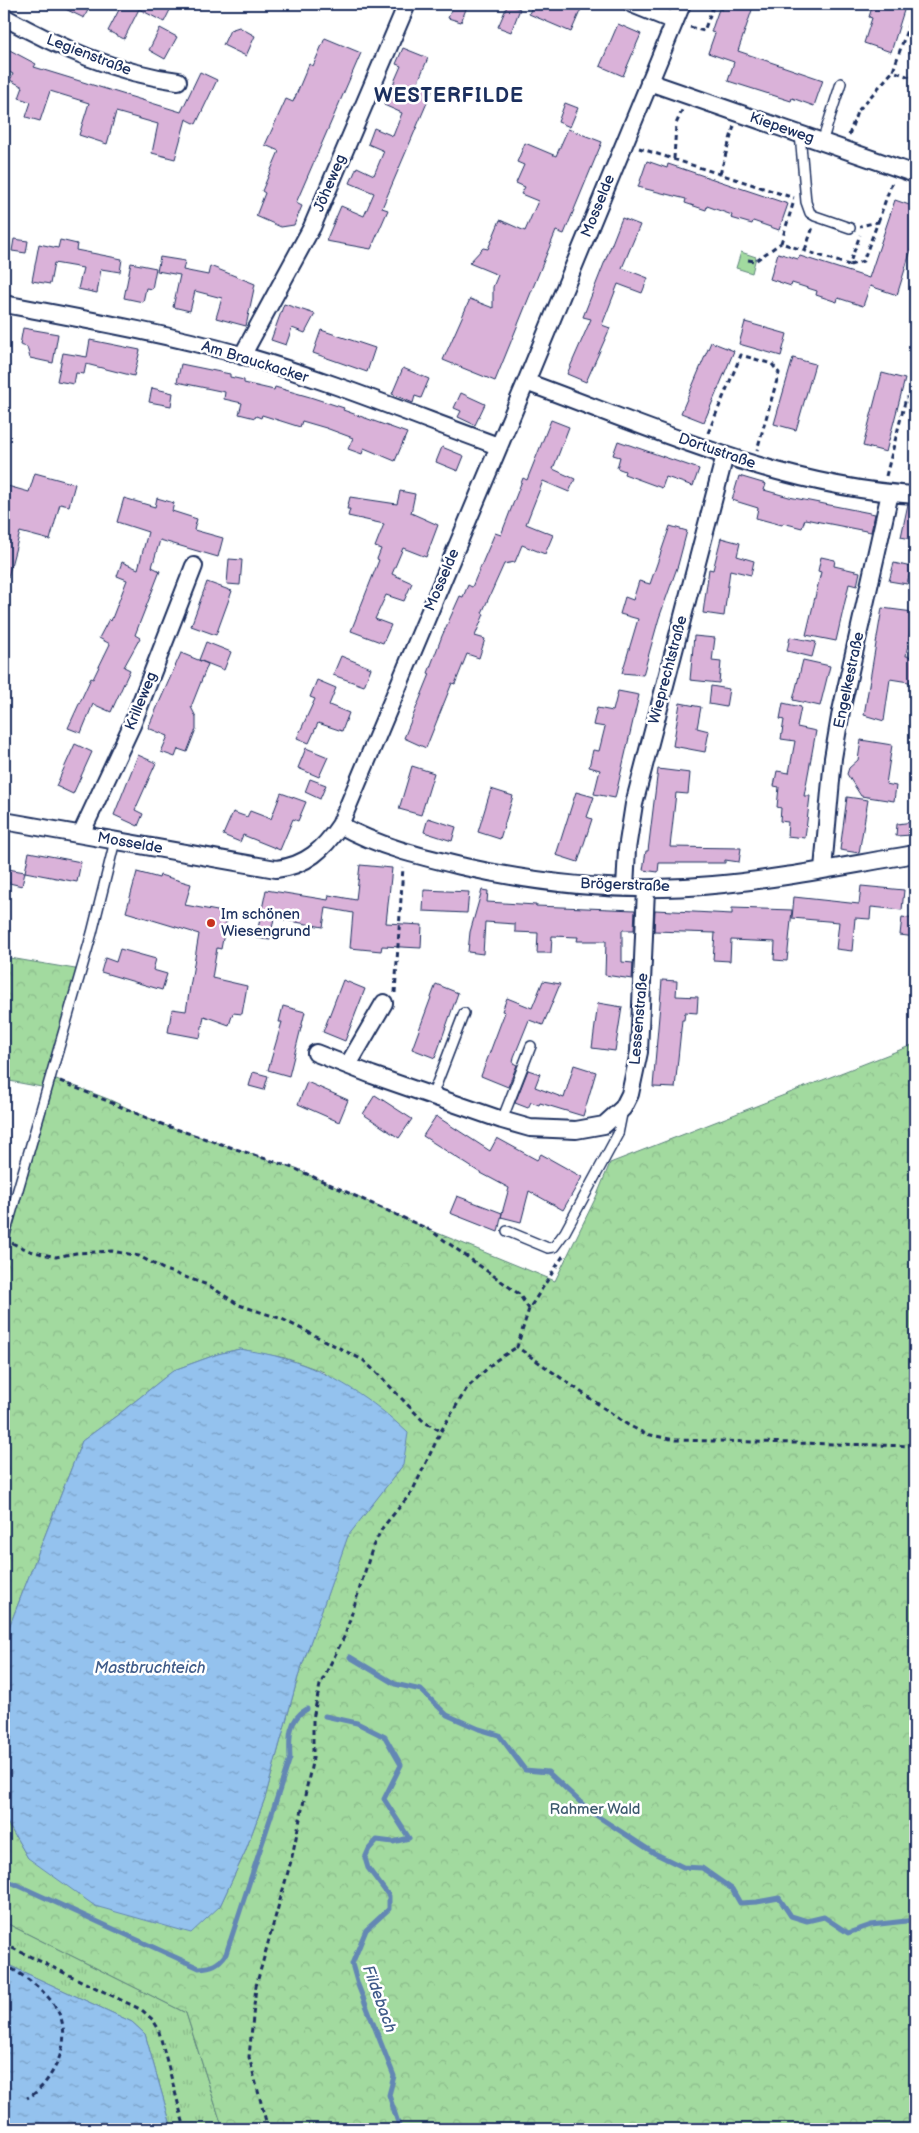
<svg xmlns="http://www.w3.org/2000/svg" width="919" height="2133" viewBox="0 0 919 2133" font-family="'Balsamiq Sans',sans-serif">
<defs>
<pattern id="grass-tufts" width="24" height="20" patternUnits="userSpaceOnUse" patternTransform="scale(1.25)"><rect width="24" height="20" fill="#a2da9f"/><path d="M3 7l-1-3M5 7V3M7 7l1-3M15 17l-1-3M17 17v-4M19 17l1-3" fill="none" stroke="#8bbb8b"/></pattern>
<pattern id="forest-crowns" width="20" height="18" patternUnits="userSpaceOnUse" patternTransform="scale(1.25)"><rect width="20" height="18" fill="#a2da9f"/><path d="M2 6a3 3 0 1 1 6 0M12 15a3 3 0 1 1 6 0" fill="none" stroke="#8bbb8b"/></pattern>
<pattern id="water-ripples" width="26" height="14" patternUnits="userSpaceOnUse" patternTransform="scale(1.25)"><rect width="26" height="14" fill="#94c2ee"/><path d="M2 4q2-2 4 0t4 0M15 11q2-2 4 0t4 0" fill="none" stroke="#789ec4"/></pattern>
</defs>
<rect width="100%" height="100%" fill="#fff"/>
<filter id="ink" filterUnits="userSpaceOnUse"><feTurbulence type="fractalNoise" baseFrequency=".02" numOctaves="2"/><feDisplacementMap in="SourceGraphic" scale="10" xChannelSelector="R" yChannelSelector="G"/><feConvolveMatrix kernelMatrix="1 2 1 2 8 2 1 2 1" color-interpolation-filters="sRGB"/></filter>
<g filter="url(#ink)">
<path fill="url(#grass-tufts)" stroke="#5e847e" d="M4,1922L186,2013L223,2129H172L145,2034L132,2022L4,1963Z"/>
<path fill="url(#forest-crowns)" stroke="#5e847e" d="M4,957L81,970L51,1077L108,1099L164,1125L296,1169L430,1230L555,1281L597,1195L610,1163L915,1044V2129H223L186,2013L4,1922V1817L28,1858L220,1906L245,1852L265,1798L298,1677L348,1535L403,1465L324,1372L285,1358L240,1349L218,1354L174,1370L119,1414L82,1441L4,1640V1238L47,1088L4,1080Z"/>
<path fill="#a2da9f" stroke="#5e847e" d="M741,252L756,257L752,273L736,268Z"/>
<path fill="url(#water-ripples)" stroke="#6487b4" d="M240,1349C255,1352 271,1354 286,1359C333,1373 372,1399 408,1433L403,1465L348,1536L298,1677L265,1798L245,1852L220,1906L191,1933L95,1906L28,1858L4,1817V1640L82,1441L119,1414L174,1370L218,1354Z
M4,1963L132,2022L145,2034L172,2129H4Z"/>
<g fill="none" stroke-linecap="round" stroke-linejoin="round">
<path stroke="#6487b4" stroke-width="5" d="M350,1657L395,1684L421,1690L447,1715L479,1729L499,1735L525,1770L548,1772L591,1812L654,1853L683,1867L702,1868L732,1889L740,1903L757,1902L779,1898L791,1916L807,1921L824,1917L848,1933L871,1925L915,1920
M325,1716L357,1723L385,1737L401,1765L384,1799L409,1838L393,1842L377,1840L369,1849L365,1858L368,1868L389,1896V1909L366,1930L352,1964L358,1985L394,2076L389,2095L400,2129
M4,1879L199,1968C212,1967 218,1965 226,1954L290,1758C289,1739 288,1719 307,1709"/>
</g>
<path fill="#dab2d9" stroke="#1b2f5e" d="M55,4H91L84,18Z
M122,4H173L164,22L139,9L124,39L108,31Z
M454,4H468L461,22L448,18Z
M508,4L520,9L511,32L498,27Z
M533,4H569L581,9L571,32L529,14Z
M724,4H754L738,51L823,80L814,106L792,98L791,101L728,81L734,62L708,53L715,33L711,32L719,9L722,10Z
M873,4H906L891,52L864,43L872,18L869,17Z
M618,24L641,34L623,76L600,66Z
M239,27L255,36L246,56L223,45L230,30Z
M160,28L177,37L165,59L149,50Z
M325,38L361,53L296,203L302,206L294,225L281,227L256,216L265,193L262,191L279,151L265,145L286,99L293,102L309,64L313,66Z
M4,47L36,64L34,67L181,112L200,72L217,80L196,124L186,119L175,159L152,153L158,124L116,112L107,144L79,135L89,103L50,91L40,121L26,117L31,102L19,98L23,87L10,80L13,74L4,69Z
M403,48L428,58L417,84L432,91L382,208L388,210L371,249L326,241L341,206L364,216L374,193L350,183L357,167L374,175L384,151L368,144L374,128L393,136L402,113L384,105L401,66L396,64Z
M565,103L578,108L570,127L558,122Z
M568,129L602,142L564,234L556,231L495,381L443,360L470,299L493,308V287L498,275L469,263L483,248L488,249L500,220L525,231L538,201L521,194L525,187L516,183L524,165L517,162L525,143L556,156Z
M647,161L667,168L668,164L788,204L779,230L753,221L752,224L731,218L732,215L707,206L706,210L685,203L686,199L638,187Z
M895,200L915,207V237L897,295L870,286L863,306L838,298L837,302L816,295L817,291L792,283L791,286L770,279L778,253L798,259L800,256L869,278Z
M622,218L640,225L622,268L648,278L642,293L618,284L602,325L610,328L586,382L567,374L591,319L583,317Z
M14,239L28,241L26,253L12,251Z
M60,240L77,244L76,250L122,259L120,272L101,269L97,293L78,289L83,268L54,263L50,284L32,281L39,244L58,248Z
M160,257L185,261L183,270L208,275L210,266L255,284L246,326L216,318L222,298L195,291L190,311L173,307L180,275L157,271Z
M131,263L156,268L152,289L146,288L143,302L124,298Z
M284,304L315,314L305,333L292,328L286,345L271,340Z
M745,322L787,334L781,356L739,344Z
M23,328L58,334L53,363L30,358L27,347L20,345Z
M321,330L375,348L367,372L313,353Z
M90,340L140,350L134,376L86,364L84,374L76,373L74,384L57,381L63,353L87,357Z
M711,342L734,351L704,422L681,413Z
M793,358L815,364L796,430L774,424Z
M181,364L230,374V377L244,380V383L274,390L275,387L310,397L344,408L343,410L407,433L395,461L364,448L362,454L348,449L353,438L326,428L302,421L300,427L262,415L261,418L256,416L255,418L239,414L242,403L224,399L225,392L177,382Z
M403,368L429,379L421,398L415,396L413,403L392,394Z
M882,373L905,379L886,452L863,446Z
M152,388L173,393L171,406L149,402Z
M461,393L485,404L475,425L458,417L461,411L454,408Z
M551,420L569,427L553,469L575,479L569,492L543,481L526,524L553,535L545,554L522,545L515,562L504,564L482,613L484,614L475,636L485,639L479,658L467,654L455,684L452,683L426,748L404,738L430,674L428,673L442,636L460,596L463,597L468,585L472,587L495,533L501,535L523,478L527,480Z
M618,441L699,469L693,486L666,477L662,488L624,474L625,471L617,468L620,457L613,455Z
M442,447L464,456L458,471L436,462Z
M35,473L75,484L69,506L60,504L50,540L20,532L8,577L4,576V485L29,492Z
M739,476L766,484L764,490L789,497L875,514L871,532L805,519L802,528L783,523L782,525L756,518L758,508L732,500Z
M400,491L415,494L411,513L438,525L426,557L403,548L392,574L412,583L404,601L386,595L375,619L391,625L383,643L351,631L379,560L377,559L381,549L375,547L384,524L348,516L350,509H347L350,497L397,504Z
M124,498L155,507L157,498L174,503L172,511L197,519L194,530L223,538L218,557L160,540L152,567L160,571L135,635L140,638L124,667L130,670L111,712L93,704L81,733L68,728L91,678L93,679L110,644L99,638L109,619L111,621L127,580L117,576L122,562L138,569L148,532L117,522Z
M908,504L915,505V540L901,537Z
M670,526L687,531L678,565L659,618L643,675L622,673L638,619L620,614L625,597L633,600L639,581L650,584Z
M721,538L740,543L737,556L754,561L751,575L730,570L724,616L703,613L709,569L713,570Z
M821,557L835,560L834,566L860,572L857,586L849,584L836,641L806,635L821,572L818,571Z
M229,559L242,560L240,585L227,584Z
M894,563L911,567L907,584L889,581Z
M207,582L232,591L216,635L191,626Z
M882,608L913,612L906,656L915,657V683L890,679L884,721L864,715Z
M694,636L715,638L712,661L721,662L719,683L690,680Z
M790,637L816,642L812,657L787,651Z
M206,642L231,652L224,670L199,660Z
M181,653L208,664L191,707L196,717V729L187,752L178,749L175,757L161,752L168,736L148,728Z
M341,656L371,668L364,686L333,675Z
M803,660L830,666L820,706L793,700Z
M317,680L336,688L329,705L349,713L342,731L318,723L309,743L297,738L315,699L310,697Z
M711,686L729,689L726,707L709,704Z
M618,691L639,695L615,798L594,794L600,770L589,767L593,750L599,751L605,727L593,725L597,708L613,711Z
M680,703L701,707L697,728L709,731L705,752L673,746Z
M783,703L801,707L797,727L816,731L804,796H810L805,838L787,836L788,822L780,821L781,808L777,807L779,787L774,786L777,771L789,773L795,741L781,739L784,720L780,719Z
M861,740L892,745L886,784L896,786L894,801L861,796L847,774L849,768L858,760Z
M75,744L92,752L73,794L56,786Z
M306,748L328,757L319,777L298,768Z
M138,755L156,763L135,810L143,814L138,826L114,815Z
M412,766L434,773L421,815L399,809Z
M658,769L690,773L688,794L676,793L670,847L741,848L739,862L725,860V863H659L658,872L643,870L646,851H648Z
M310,779L326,785L320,799L305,792Z
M491,789L513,796L500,839L478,832Z
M576,792L594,797L587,817L592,819L578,862L556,855Z
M281,793L306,802L298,821L293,819L280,850L243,835L240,842L223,835L233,812L247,817L250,811L271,819Z
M847,797L868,800L859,853L840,850Z
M428,818L456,827L452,841L424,832Z
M913,822L912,835L896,836L897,824Z
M29,852L81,862L77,882L25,872Z
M360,865L392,868L386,923L422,925L421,948L382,946L381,951L350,948L353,913L326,908L323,927L274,918L270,940L256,938L266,890L328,900L329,895L356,900Z
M8,869L25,872L22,886L5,882Z
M137,872L159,878L160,875L191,884L185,905L228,913L221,949L217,948L212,978L247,986L242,1014L233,1013L229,1025L204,1016L200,1038L168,1032L172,1009L186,1011L199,934L126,912Z
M861,886L904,890L902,910L871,907L870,919L855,918L852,951L836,949L839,922L792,918L794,897L859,904Z
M424,890L469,892L467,913L423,911Z
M482,890L488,891L487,902L536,905V906L635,910L634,930H622V962L633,963L632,979L605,975L606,941H577L578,937L552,936L551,953H537L538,933L515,932V924L485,922L483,954L468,952L470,932Z
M732,908L792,910L787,961L774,960L775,942L731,940L730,961L713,960L715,933L654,931L655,910L732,914Z
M902,917L915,919V937L900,935Z
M120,949L156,959L153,970L167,974L162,990L101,972L105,958L116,962Z
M343,980L365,989L345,1041L323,1032Z
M662,980L677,981L676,996L698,997L697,1013L685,1012L684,1020H682L675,1088L653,1087Z
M543,981L560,984L543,1025L529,1020L514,1057L513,1063L517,1065L508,1087L481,1076L505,1012L502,1011L507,998L532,1008Z
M436,984L458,993L435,1058L412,1049Z
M598,1003L622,1007L615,1051L592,1048Z
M283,1006L305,1012L289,1076L268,1070L282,1022H279Z
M574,1065L596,1072L583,1116L540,1103L539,1105L531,1102L528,1108L515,1103L528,1070L540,1074L535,1087L564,1098Z
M253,1072L268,1076L264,1090L249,1086Z
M307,1082L348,1100L339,1122L298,1104Z
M375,1095L412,1119L399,1138L363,1114Z
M436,1116L490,1151L497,1138L537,1160L541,1154L582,1177L563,1210L529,1191L521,1222L501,1217L509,1188L479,1172L423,1136Z
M457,1196L502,1213L498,1232L450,1213Z"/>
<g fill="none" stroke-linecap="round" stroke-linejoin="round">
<defs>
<path id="service" d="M800,134L806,202L810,213L815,216L850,228
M822,142L841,83
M432,1096L464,1013
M502,1120L531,1046
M507,1231L548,1248L554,1247L565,1232L618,1134L623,1109
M4,1238L92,933L115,841"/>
<path id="minor" d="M632,4L674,21
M4,17C58,47 116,73 178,81
M649,82L915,174
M4,304C83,319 163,333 241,355C328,380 413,415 498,446
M242,356L312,227L407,4
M526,382C652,428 780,487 915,495
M4,821L276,869C306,866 324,849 340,825L526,382L682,4
M340,825C379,847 423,857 465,867C546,885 631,893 713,885C781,879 848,865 915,854
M81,834L132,725L194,566
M823,869L833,758L841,711L890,493
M625,888L627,849L634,804L725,455
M316,1053L372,1075L502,1120L530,1128L576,1130L604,1125L623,1108L630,1094L639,1052L646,889
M348,1065L384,1003"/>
</defs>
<use href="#service" stroke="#1b2f5e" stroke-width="12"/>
<use href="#minor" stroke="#1b2f5e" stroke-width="20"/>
<path stroke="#1b2f5e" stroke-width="3" stroke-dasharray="5 4" stroke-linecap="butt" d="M915,6L893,71L915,79
M690,27L704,31L714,4
M849,135L857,112L893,71
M639,148L794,198
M674,159L676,124L683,108
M720,174L734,126
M793,204L781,243L849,265L860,235
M878,222L892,182
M805,250L813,227
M748,260L755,261L781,243
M850,265L863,261L878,222L860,226
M708,433L741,355L772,364L779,373L757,450
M886,476L906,398L915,396
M395,993L403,867
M60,1081L164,1125L296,1169L430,1230L519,1294L529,1309
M12,1243L30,1251L56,1257L76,1253L112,1251L139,1256L165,1270L208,1285L239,1305L282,1319L363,1360L382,1378L424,1422L441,1431
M563,1256L529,1309L517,1347L628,1425L646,1434L675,1440L915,1446
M4,1944L142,2010L153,2020L158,2028L185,2129
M4,1964C43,1987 79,2014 57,2063C50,2077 41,2091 27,2098
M268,2129L249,2057L256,1986L291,1861L313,1758V1719L320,1685L345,1635L373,1546L383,1527L412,1492L441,1431L467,1388L495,1361L517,1347"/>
<use href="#service" stroke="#fff" stroke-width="9"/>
<use href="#minor" stroke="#fff" stroke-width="16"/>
</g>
</g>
<circle fill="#c8321e" stroke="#fff" stroke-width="2" cx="211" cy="923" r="5"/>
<g text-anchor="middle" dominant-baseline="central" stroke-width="5" stroke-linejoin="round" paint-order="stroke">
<g font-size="15" fill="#1b2f5e" stroke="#fff">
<text transform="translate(89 55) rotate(21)">Legienstraße</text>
<text transform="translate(782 128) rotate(19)">Kiepeweg</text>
<text transform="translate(330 183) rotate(-67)">Jöheweg</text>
<text transform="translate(598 206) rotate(-68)">Mosselde</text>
<text transform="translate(255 362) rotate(17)">Am Brauckacker</text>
<text transform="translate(717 451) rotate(19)">Dortustraße</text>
<text transform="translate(442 580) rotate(-67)">Mosselde</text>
<text transform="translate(668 670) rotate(-75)">Wieprechtstraße</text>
<text transform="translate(849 680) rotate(-78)">Engelkestraße</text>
<text transform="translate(141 701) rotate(-68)">Krilleweg</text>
<text transform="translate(130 843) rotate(10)">Mosselde</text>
<text transform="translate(625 885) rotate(2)">Brögerstraße</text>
<text transform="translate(639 1019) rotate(-85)">Lessenstraße</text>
</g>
<g font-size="15" fill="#1b2f5e" stroke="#fff" text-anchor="start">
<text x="221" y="914">Im schönen<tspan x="221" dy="17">Wiesengrund</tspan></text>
</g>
<g font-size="15" fill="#3d5a6e" stroke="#fff">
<text x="595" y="1809">Rahmer Wald</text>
</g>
<g font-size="16" font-style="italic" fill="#3f5b89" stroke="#fff">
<text x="150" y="1668">Mastbruchteich</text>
<text transform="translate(379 1999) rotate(70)">Fildebach</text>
</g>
<g font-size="20" font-weight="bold" letter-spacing="1" fill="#1b2f5e" stroke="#fff">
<text x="449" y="96">WESTERFILDE</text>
</g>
</g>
<rect width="919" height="2133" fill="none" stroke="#fff" stroke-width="20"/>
<rect x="10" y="10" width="899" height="2113" fill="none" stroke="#1b2f5e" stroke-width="2" filter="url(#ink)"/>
</svg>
